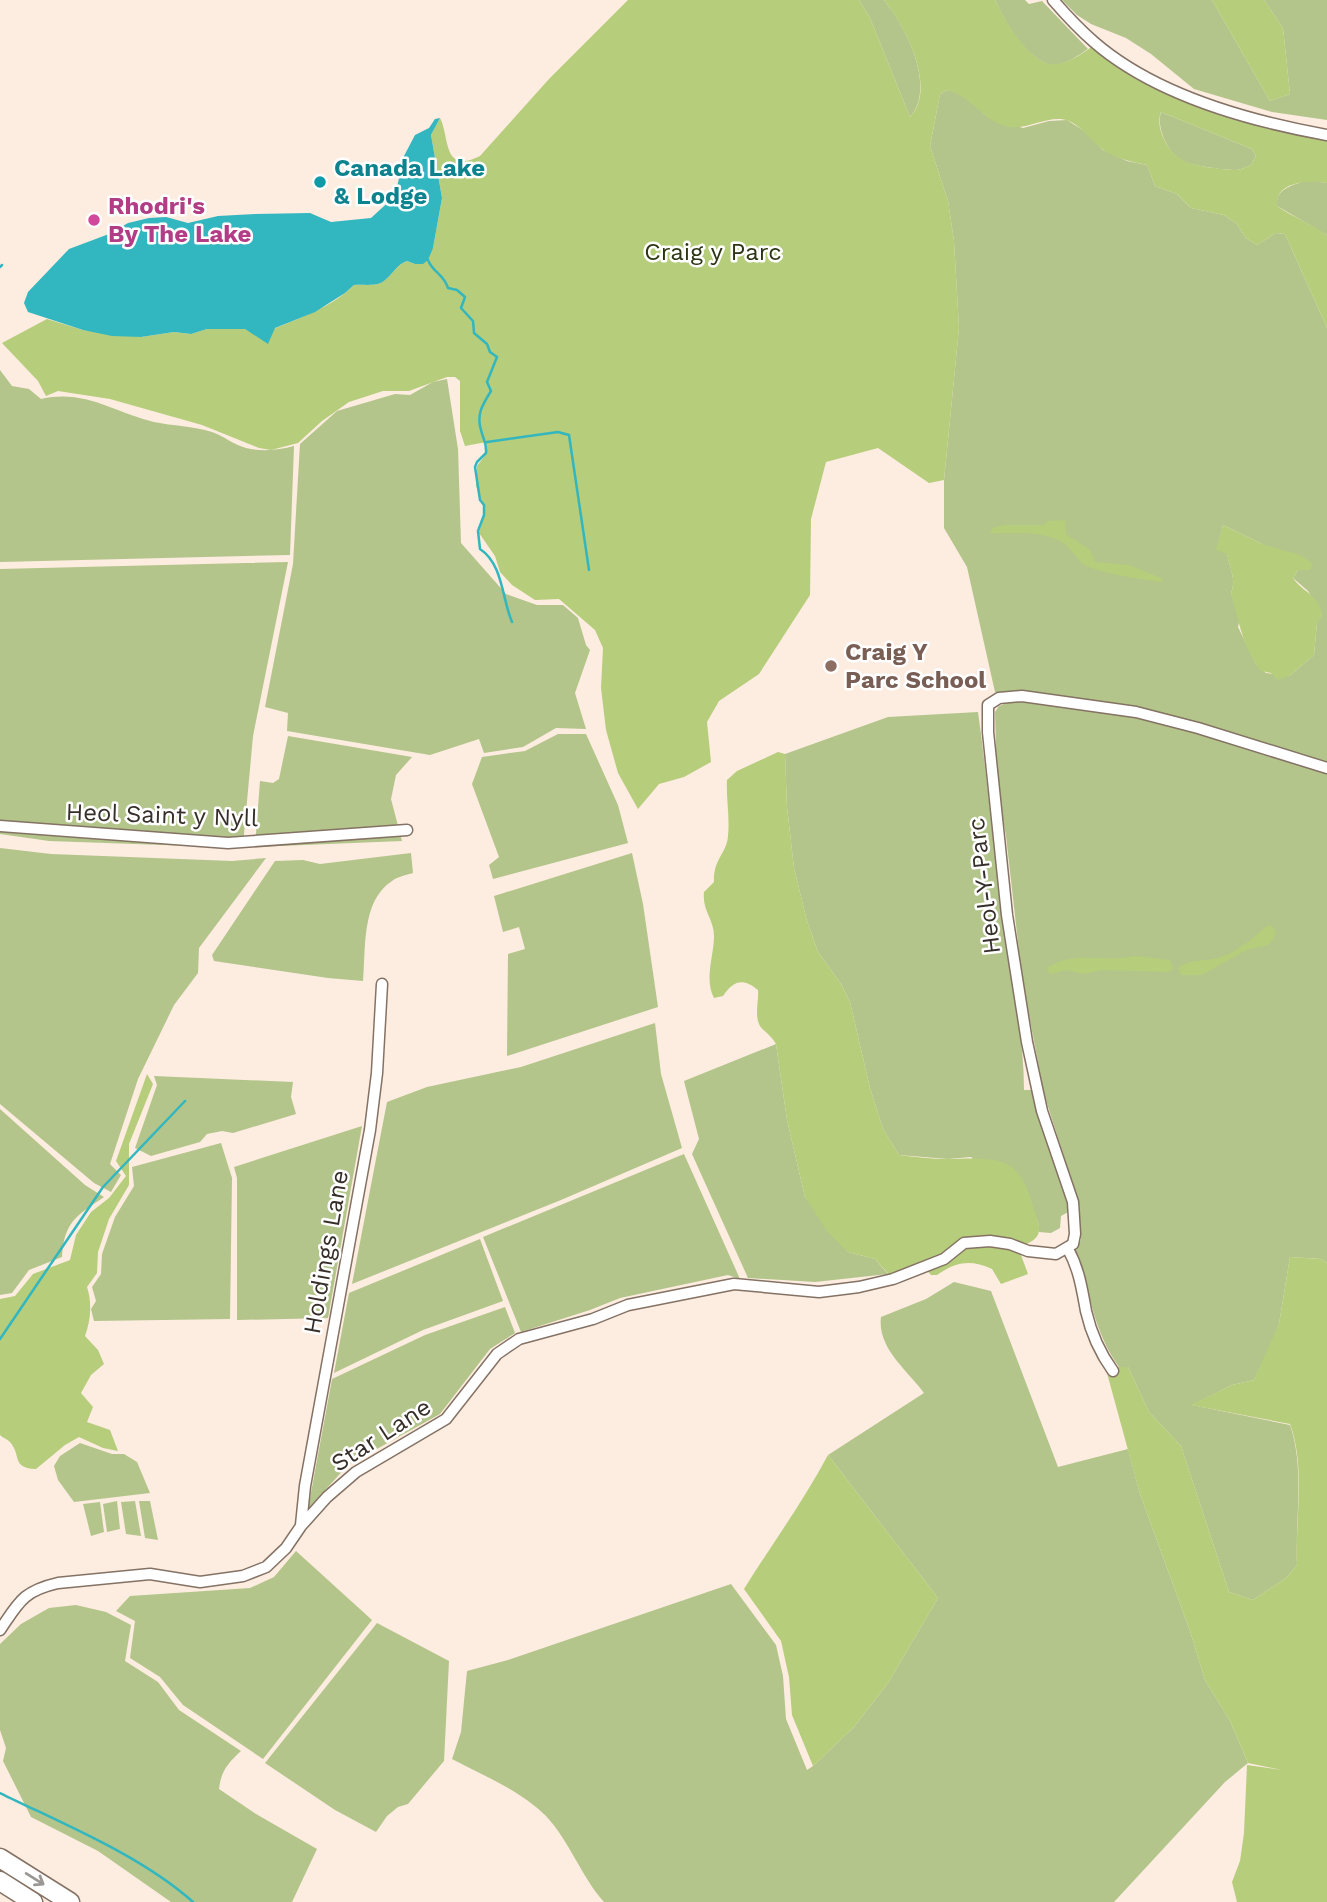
<svg xmlns="http://www.w3.org/2000/svg" width="1327" height="1902" viewBox="0 0 1327 1902" font-family="'Work Sans',sans-serif">
<rect width="100%" height="100%" fill="#fdece0"/>
<path fill="#b3c58a" fill-rule="evenodd" d="M859,0H884C905,25 937,87 910,117L870,18Z
M995,0H1025L1029,4L1042,1L1088,49C1079,55 1064,66 1053,65C1028,63 1004,20 995,0Z
M1062,0H1212L1270,101L1290,94L1283,28L1264,0H1327V120L1272,112L1194,89L1151,54L1126,38L1091,24L1077,15Z
M947,90L960,93L988,117L1023,128L1049,121L1067,120L1084,131L1103,150L1127,161L1147,165L1155,186L1177,194L1191,208L1224,215L1237,224L1246,238L1257,245L1276,233L1285,234L1327,328V765L1145,709L1042,694L995,692L967,567L944,528V480L959,328L954,241L948,201L930,146L940,94ZM1223,525L1262,544L1298,570L1293,578L1308,591L1322,615L1317,622L1314,655L1289,676L1266,673L1256,664L1238,627L1240,617L1231,593C1237,578 1229,568 1227,553L1217,549Z
M1161,112L1252,149L1256,156L1251,165C1246,167 1241,170 1236,170C1224,170 1191,166 1181,160C1167,151 1156,127 1161,112Z
M1308,180L1327,183V235L1277,206C1275,188 1294,185 1308,180Z
M0,370L12,386L29,389L41,399C85,389 113,412 154,422C173,426 193,426 212,432C224,436 234,445 246,448C262,452 279,450 294,446L290,555L0,562Z
M447,379L458,449L461,543L506,594L537,605H563L578,618L586,645L590,650L575,693L586,729L556,728L523,747L484,753L479,739L430,755L287,731L288,713L265,707L293,564L300,444L337,411L395,394L410,395L433,382Z
M288,562L253,736L243,845L220,847L49,841L0,834V569Z
M1015,700L1053,703L1153,720L1327,773V1263L1321,1259L1290,1257L1279,1324L1268,1353L1254,1380L1232,1385L1192,1405L1290,1425C1305,1469 1295,1519 1297,1565L1286,1578L1253,1600L1229,1592L1181,1446L1149,1412L1128,1367H1119C1091,1327 1092,1293 1074,1251L1081,1240L1076,1195L1044,1094L1022,978L1006,836L997,785L995,712L999,706Z
M978,712C988,783 994,854 1003,925C1011,980 1024,1035 1024,1090H1032L1070,1211L1061,1216L1060,1228L1051,1233L1039,1232L1038,1221L971,1157L948,1159L899,1155L883,1129L870,1088L850,1002L841,984L818,952L807,921L794,868L787,807L785,754L888,717Z
M558,734H586L618,805L628,843L493,879L489,865L499,857L472,784L482,757L525,751Z
M288,736L412,757L396,775L391,799L402,841L255,847L260,781L273,783L279,779Z
M0,848L51,854L232,861L266,858L199,948L198,973L174,1005L138,1079L110,1164L121,1175L111,1192L94,1183L0,1104Z
M411,853L413,873C406,875 397,877 392,881C361,901 366,949 363,981L328,978L214,961L212,955L275,861L303,860L320,864Z
M632,853L643,904L658,1007L507,1056L508,954L525,949L519,927L503,932L494,896Z
M655,1023L661,1074L682,1148L561,1200L352,1284L387,1102L427,1087L521,1067Z
M776,1044L787,1120L805,1197L848,1252L875,1259L888,1274L815,1282L748,1278L692,1154L699,1139L684,1081Z
M154,1076L293,1082L291,1097L296,1114L233,1133L222,1131L207,1134L200,1142L151,1156L135,1148L157,1085Z
M0,1109L85,1185L104,1197C76,1216 64,1222 62,1257L29,1270L12,1293L0,1295Z
M362,1126L328,1318L237,1320V1178L234,1167Z
M221,1143L232,1178L230,1319L94,1321L91,1309L96,1301L92,1287L101,1274L102,1254L115,1217L134,1186L132,1167Z
M684,1154L740,1279L728,1275L620,1298L590,1310L521,1332L483,1237Z
M480,1239L503,1301L423,1330L334,1373L349,1293Z
M954,1282L991,1291L1058,1467L1128,1449L1140,1494L1190,1631L1205,1680L1230,1721L1248,1763L1225,1782L1114,1902H604C581,1876 570,1842 546,1816C520,1790 484,1776 452,1759L461,1732L467,1671L508,1660L731,1584L776,1645L783,1676L786,1719L807,1770L813,1766L854,1727L888,1683L938,1598L828,1455L924,1393C907,1370 877,1348 881,1317L926,1299Z
M505,1307L515,1333L490,1349L440,1414L348,1465L308,1509L332,1379L425,1335Z
M80,1443L112,1454H124L137,1462L150,1493L74,1502L58,1480L54,1466L60,1456Z
M117,1501L120,1529L107,1532L103,1504Z
M135,1501L141,1536L126,1534L121,1502Z
M139,1501H150L158,1540L145,1538Z
M100,1502L104,1532L91,1536L83,1504Z
M296,1551L372,1620L263,1759L183,1705L160,1677L130,1658L135,1621L116,1611L130,1596L250,1588L274,1577Z
M76,1605L106,1612L131,1625L125,1661L158,1682L179,1710L241,1751C228,1763 221,1771 219,1789L256,1814L317,1849L292,1902H171L98,1851L31,1817L3,1761L6,1748L0,1730V1644L21,1624L49,1608Z
M377,1623L449,1661L444,1761L408,1804L398,1807L387,1816L376,1832L335,1810L265,1763Z"/>
<path fill="#b6cd7b" fill-rule="evenodd" d="M628,0H859L870,18L910,117C938,88 904,24 884,0H995C1004,19 1032,69 1057,64C1072,62 1084,52 1096,44L1123,62L1206,104L1327,135V183C1309,180 1275,181 1277,206C1293,217 1311,224 1327,235V328L1285,234L1276,233L1257,245L1246,238L1237,224L1224,215L1191,208L1177,194L1155,186L1147,165C1132,162 1114,158 1102,149C1091,140 1082,127 1069,121C1049,113 1027,132 1005,126C983,120 971,96 947,90L940,94L930,146L948,201L954,241L959,328L944,480L929,483L878,448L826,462L811,519L810,595L759,674L719,701L707,722L711,762L684,777L659,784L638,809L618,773L606,730L601,688L603,648L595,630L559,599L535,600L512,585L500,572L495,556L479,533L485,511L476,486L477,466L487,453L486,442L465,446L460,431V381L455,377H447L409,391H383L349,402L322,421L298,443L271,450L259,448L202,425L110,399L58,391L46,396L38,381L2,343L47,319L83,330L141,337L174,332L191,334L207,329H245L258,336C291,320 328,311 354,285C364,284 376,287 384,281C393,274 396,265 407,261L415,264L433,248L442,198L431,135L440,118C450,137 442,175 480,156L549,79ZM1161,112L1252,149L1256,156L1251,165C1246,167 1241,170 1236,170C1224,170 1191,166 1181,159C1167,151 1155,127 1161,112Z
M1212,0H1264L1283,28L1290,94L1270,101Z
M1065,520L1066,534L1090,550L1095,562L1129,565L1161,578L1163,582C1147,581 1094,572 1083,564C1075,557 1070,546 1060,541C1037,530 1014,534 990,533L993,528L1004,525H1043L1048,521Z
M1223,525L1262,544L1300,555L1313,564L1310,570H1298L1293,578C1303,593 1320,595 1322,615L1317,623L1314,655L1289,676L1278,680L1271,673L1261,671C1242,646 1239,621 1231,593C1237,578 1229,568 1227,554L1216,550Z
M778,752L785,754L787,807L794,868L807,921L818,952L841,984L850,1002L870,1088L883,1129L899,1155C915,1157 932,1159 948,1159C966,1159 1003,1155 1016,1171C1027,1182 1031,1201 1036,1216C1044,1236 1036,1241 1018,1247L1028,1274L1001,1284L992,1269C970,1259 956,1262 937,1275H931L924,1267L893,1279L875,1259L848,1252L827,1231L805,1197L787,1120L776,1044C770,1034 763,1031 760,1026C754,1015 759,1001 758,990C743,978 734,980 723,996L714,998C704,979 714,956 714,936C714,919 702,911 704,892L714,882C713,859 727,853 728,836C730,817 726,799 727,780L737,771Z
M1267,926H1272C1279,933 1274,939 1268,945L1246,950L1202,975H1181L1178,968C1192,958 1205,962 1221,957C1239,951 1253,938 1267,926Z
M1136,956L1170,960L1173,968L1169,972L1102,970L1084,974L1066,970L1051,974L1047,971L1048,967C1075,950 1107,963 1136,956Z
M147,1074L153,1084L129,1144V1185L109,1219L98,1252L97,1273L87,1287C92,1302 91,1320 85,1336L98,1350L104,1364L91,1375L81,1393L93,1407L87,1422L110,1430L118,1451L103,1448L79,1437L65,1445L36,1469C11,1468 22,1456 10,1442C7,1439 3,1438 0,1435V1299L15,1296L33,1274L70,1260L76,1235L91,1212L109,1198L126,1176L116,1161Z
M1290,1257L1321,1259L1327,1263V1902H1237L1232,1882L1240,1861L1244,1833L1247,1765L1282,1770L1248,1763L1230,1721L1205,1680L1190,1631L1140,1494L1107,1373L1111,1367H1128L1149,1412L1181,1446L1229,1592L1253,1600L1286,1578L1297,1565C1295,1519 1306,1468 1290,1424L1191,1405L1232,1385L1254,1380L1279,1324Z
M828,1455L938,1598L888,1683L854,1727L813,1766L792,1715L789,1677L781,1641L744,1589C772,1544 803,1502 828,1455Z"/>
<path fill="#32b6bf" d="M440,118L431,135L442,198L433,248L428,260L423,264H415L407,261C396,265 393,274 384,281C376,287 364,284 354,285L345,293L315,312L275,328L268,344L245,329H207L191,334L174,332L141,337L112,336L83,330L28,312L24,303L28,292L69,249L109,234L128,223L149,218L166,217L188,223L218,216L255,214L310,213L331,222L371,218L395,196L404,156L415,135L429,128L435,119Z"/>
<g fill="none" stroke-linecap="round" stroke-linejoin="round">
<path stroke="#32b6bf" stroke-width="2.5" d="M428,260C433,273 443,273 448,288L457,290L465,297L461,308L473,321L474,333L487,344L490,352L497,357L487,382L491,391C483,404 476,414 481,430C483,439 487,443 486,453L477,462L475,467L480,500L484,505V515L478,531L480,549C503,564 502,599 512,622
M0,267L2,265
M487,442L558,432L569,435L589,570
M0,1339L103,1187L185,1101
M0,1793C63,1824 140,1855 193,1902"/>
<defs>
<path id="minor" d="M1053,0C1066,15 1079,29 1094,42C1155,95 1249,121 1327,135
M0,826L228,843L407,830
M1068,1249C1079,1269 1082,1289 1086,1311C1091,1333 1100,1353 1113,1371
M301,1525L305,1486L370,1130L377,1073L382,984
M0,1630C19,1602 23,1591 58,1583L150,1574L200,1582L243,1576L266,1567L286,1548L301,1526L327,1497L356,1472L446,1419L497,1354L519,1339L593,1319L628,1305L734,1284L819,1292L859,1287L893,1279L944,1259L964,1243L990,1241L1010,1244L1028,1251L1056,1254L1073,1244L1075,1234L1073,1202L1042,1111L1027,1042L1007,915L988,732V705L999,698L1022,696L1136,712L1198,728L1327,768"/>
<path id="motorway" d="M0,1858L70,1902
M0,1881L33,1902"/>
</defs>
<use href="#minor" stroke="#847264" stroke-width="13"/>
<use href="#motorway" stroke="#847264" stroke-width="21"/>
<use href="#minor" stroke="#fff" stroke-width="10"/>
<use href="#motorway" stroke="#fff" stroke-width="18"/>
</g>
<defs><path id="oneway-shaft" d="M-6 0H5M1.5-3L5.5 0L1.5 3" fill="none" stroke-width="1.6" stroke-linecap="round" stroke-linejoin="round" transform="scale(1.75)"/></defs>
<use stroke="#9a9694" href="#oneway-shaft" transform="translate(35 1879) rotate(32)"/>
<circle fill="#0f9aa8" stroke="#fff" stroke-width="2.5" cx="320" cy="182" r="7"/>
<circle fill="#d1479c" stroke="#fff" stroke-width="2.5" cx="94" cy="220" r="7"/>
<circle fill="#8d6e63" stroke="#fff" stroke-width="2.5" cx="831" cy="666" r="7"/>
<g text-anchor="middle" dominant-baseline="central" stroke-width="5" stroke-linejoin="round" paint-order="stroke">
<g font-size="24" font-weight="bold" fill="#0d838f" stroke="#fff" text-anchor="start">
<text x="334" y="168">Canada Lake<tspan x="334" dy="28">&amp; Lodge</tspan></text>
</g>
<g font-size="24" font-weight="bold" fill="#b23c85" stroke="#fff" text-anchor="start">
<text x="108" y="206">Rhodri's<tspan x="108" dy="28">By The Lake</tspan></text>
</g>
<g font-size="24" fill="#2c3513" stroke="#fff">
<text x="713" y="252">Craig y Parc</text>
</g>
<g font-size="24" font-weight="bold" fill="#785e54" stroke="#fff" text-anchor="start">
<text x="845" y="652">Craig Y<tspan x="845" dy="28">Parc School</tspan></text>
</g>
<g font-size="24" fill="#362e29" stroke="#fff">
<text transform="translate(162 815) rotate(2)">Heol Saint y Nyll</text>
<text transform="translate(984 886) rotate(-97)">Heol-Y-Parc</text>
<text transform="translate(326 1252) rotate(-80)">Holdings Lane</text>
<text transform="translate(381 1435) rotate(-33)">Star Lane</text>
</g>
</g>
</svg>
